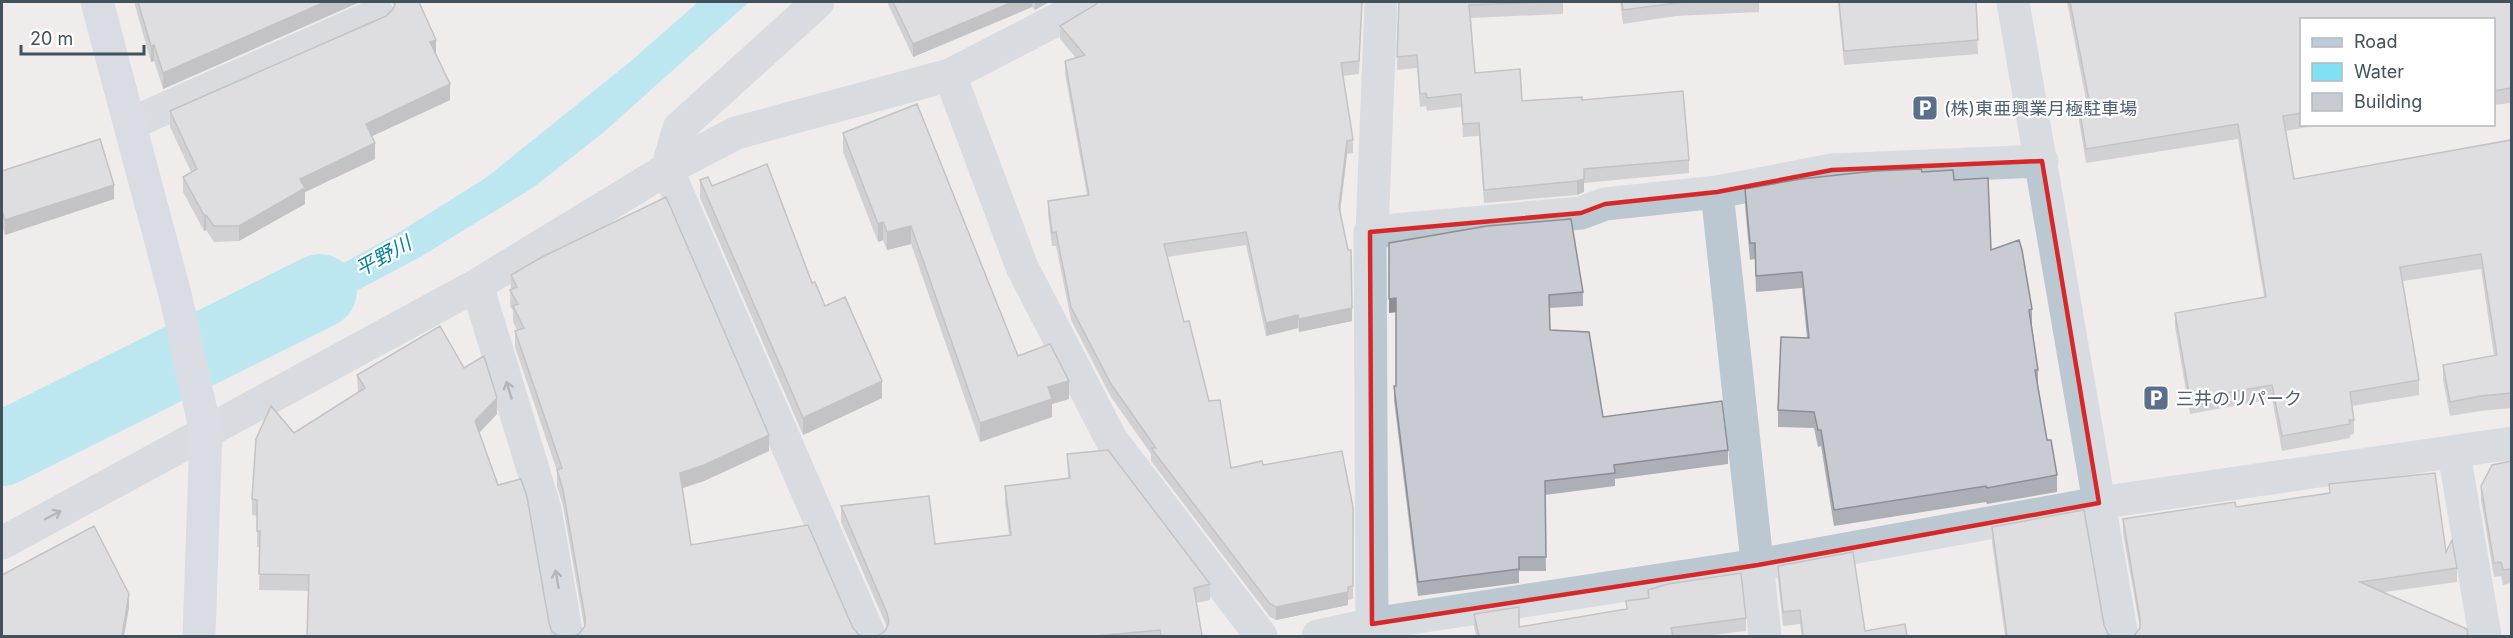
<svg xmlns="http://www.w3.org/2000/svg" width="2513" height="638" viewBox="0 0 2513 638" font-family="Inter,'Noto Sans JP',sans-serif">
<rect width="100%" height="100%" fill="#f0ecec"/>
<path fill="#7fe1f3" d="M698,2H749L604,132L534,187L422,256L235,356L223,317L299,285L351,259L398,233L487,177L631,61Z"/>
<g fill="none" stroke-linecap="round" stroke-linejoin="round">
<path stroke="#7fe1f3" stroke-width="74" d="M2,449L320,291"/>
<path stroke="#bbc8d1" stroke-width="33" d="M818,2L679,128L667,169L870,636
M2013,2L2122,636
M950,75L1022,267L1111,439L1261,636
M130,124L378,14
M1717,192L1765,636
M1372,232L1581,213L1605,204L1717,192L1832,170L2042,161
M477,285L545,509L567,636
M2454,453L2485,636
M2,543L477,285L667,169L736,133L950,75L1060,18L1085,2
M1372,624L1370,232H1372L1381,2
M1318,636L1372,624L1758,565L2099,503L2512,443"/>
<path stroke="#bdcbd8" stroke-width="33" d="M97,2L175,294L206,433L199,636"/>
</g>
<path fill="#acafb5" d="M134,2H360L163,89L154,61L151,62Z
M391,2H419L450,100L372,136L375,159L305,192V204L239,241L214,242L206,230L204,231L183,192V177L191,172L170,127V111L386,16L393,9L395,6Z
M887,2H1049L1035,10L1032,7L913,57Z
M1362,2L1359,74L1343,76L1353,140V153L1347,154L1340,212L1352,321L1299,332L1298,328L1266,336L1246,245L1167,257L1184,322L1231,468L1263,465L1353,507V599L1348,600V605L1276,620L1270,617L1151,461V454L1111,397L1071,320L1056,246H1052L1048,214V201L1087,195L1065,74V61L1076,58L1060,39V26L1095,5Z
M1399,2H1563V14L1471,18L1475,73L1522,101L1582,100L1689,160V173L1584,183V192L1577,195L1484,203L1479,136L1463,137L1461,107L1427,111L1426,106L1420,107L1417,68L1397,70Z
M1620,2H1759V12L1676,16L1623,24Z
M1838,2H1976L1978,54L1844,65Z
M2067,2H2511V103L2493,105V20H2301V124H2323L2286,131L2294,179L2511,140V408L2481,411L2450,416L2443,380V365L2494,356L2481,269L2403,281L2419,380V395L2352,406L2354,420V434L2350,435V438L2282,451L2272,399L2190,414L2175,327V313L2264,297L2238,139L2086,163L2079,121V106L2087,105Z
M843,133L1018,356L1069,399L1052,404V417L980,442L911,244L887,250L883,240L878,242L843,152Z
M2,171L114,199L5,235L2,225Z
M1922,172L1954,180L1991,250L2032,309V326L2038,370V386L2047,440L2057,475V492L1987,504L1986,502L1834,526L1821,446L1818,447L1814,428L1778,427V410L1807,338L1802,288L1756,292L1755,259L1750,260L1745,206V189Z
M700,180L712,186L812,283L825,306L882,398L803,435L700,198Z
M1389,243L1583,292V306L1549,308L1550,330L1603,417L1728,450V464L1615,479V486L1545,495L1546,571H1519V583L1418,596L1394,400V386H1396V312L1389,313Z
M511,275L769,451L704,481L682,488L691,545L853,628L859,635L579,634L584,626L563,506L557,486V471L515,347V331L517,330L513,322V311L510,306Z
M464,368L497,414L479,433L308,591L259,590L260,547H257V516L252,515V499L294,433L358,392L357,375Z
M1067,454L1210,584V600L1196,603L1202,636H878L885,631L887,627L841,522V506L935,544L1009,535L1005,502V486L1068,479Z
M2511,461V583L2503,585L2501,576L2494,577L2481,500V486Z
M2329,484L2446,552L2457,568V582L2385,592L2134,636L2140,628L2123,534V519L2236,507L2329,493Z
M1992,527L2104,625L2108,634L2005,636L1992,542Z
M1778,566L1865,631L1907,636H1802L1800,624L1783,626L1778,580Z
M1648,590L1746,618V631L1704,636H1476L1474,627V614L1519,627L1626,609L1648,598Z"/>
<path fill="#8c8f93" d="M325,2H360L163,89V73Z
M1013,2H1032V7L913,57V44Z
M1035,2H1049L1035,10Z
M436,40V55L430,42Z
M154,45V61L151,62V46Z
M450,84V100L366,139V124Z
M1347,141V154L1339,220V207Z
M375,143V159L305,192V204L239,241V226L300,179Z
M1584,179V192L1577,195V181Z
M114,185V199L5,235V220Z
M204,215H206V230L204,231Z
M883,222V240L878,242V224Z
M911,226V244L887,250V232Z
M1396,298V312L1389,313V299Z
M1352,308V321L1299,332V319Z
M1298,315V328L1266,336V323Z
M882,381V398L803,435V418Z
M1069,381V399L1052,404V417L980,442V423L1048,387Z
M497,398V414L475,437V421Z
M769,435V451L704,481L680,489V473Z
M1348,587V605L1276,620V607Z
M129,594V608L124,636H122Z"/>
<path fill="#c8ccd2" stroke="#8c8f93" stroke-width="1.5" d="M138,2H325L163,73L154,45L151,46Z
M396,2H419L436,40L430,42L450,84L366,124L375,143L300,179L305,188L239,226H214L206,215H204L183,177L197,169L170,111L386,16L393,9Z
M893,2H1013L913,44Z
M1098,2H1362L1359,61L1341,63L1353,140L1347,141L1339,207L1348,250H1351L1352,308L1299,319L1298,315L1266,323L1246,232L1164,244L1184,322L1189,321L1209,401L1220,400L1231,468L1262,461L1263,465L1342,451L1353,507V586L1348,587V592L1276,607L1270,604L1151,448H1156L1111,384L1071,307L1056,232L1052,233L1048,201L1089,195L1065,61L1085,55L1060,26L1095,5Z
M1399,2H1548L1469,5L1475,73L1520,69L1522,101L1582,97V100L1683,91L1689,160L1584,169V179L1577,181L1484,190L1479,123L1463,124L1461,94L1427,98L1426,93L1420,94L1417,55L1397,57Z
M1622,2H1684L1623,10Z
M1839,2H1976L1978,40L1844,51Z
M2070,2H2511V88L2493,91V20H2301V113L2283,116L2294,179L2511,140V393L2481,396L2450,402L2443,365L2497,355L2481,254L2400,267L2419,380L2350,392L2354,420H2349L2350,424L2282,436L2272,385L2190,399L2175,313L2266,297L2238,124L2086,149L2079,106L2090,105Z
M917,104L1018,356L1050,344L1069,381L1048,387L1052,399L980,423L911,226L887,232L883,222L878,224L843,133Z
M100,139L114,185L5,220L2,211V171Z
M767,164L812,283L815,282L825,306L845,297L882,381L803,418L700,180L708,177L712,186Z
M1921,169L1922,172L1953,170L1954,180L1988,178L1991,250L2019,240L2022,250L2032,309L2029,310L2038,370H2035L2047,440H2051L2057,475L1987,488L1986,486L1834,510L1821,430H1818L1814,412L1778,410L1781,337L1809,338L1802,272L1756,276L1755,243H1750L1745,189L1801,179L1875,171Z
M666,197L769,435L704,465L680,473L691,545L808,525L853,628L859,635L863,636H574L579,634L585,626V617L563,490L557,470L562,468L515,331L524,328L513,306L518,304L510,290L517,287L511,275L542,257Z
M1571,219L1583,292L1549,295L1550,330L1589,332L1603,417L1722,401L1728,450L1614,465L1615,473L1545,481L1546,557H1519V569L1418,582L1394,386H1396V298L1389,299V243L1487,226Z
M440,326L464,368L484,356L497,398L475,421L498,485L521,479L527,497L549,623L552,632L559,636H307L309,575L259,574L260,531H257V500L252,499L256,439L271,406L294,433L365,388L357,375Z
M1108,450L1210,584L1194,588L1202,636H1161L1160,630L1096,636H878L885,631L889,622L887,613L841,506L929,496L935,544L1011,535L1005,486L1070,478L1067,454Z
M2511,461V569L2503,570L2501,562L2494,563L2481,486L2492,465Z
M2435,473L2446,552L2452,540L2457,568L2360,582L2467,629L2468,636H2133H2134L2140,628V619L2123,519L2235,502L2236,507L2330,493L2329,484Z
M2084,510L2104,625L2108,634L2112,636H2003H2007L1992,527Z
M94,526L129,594L122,636H2V575Z
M1853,552L1865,631L1905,624L1907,636H1803L1800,610L1783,612L1778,566Z
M1741,573L1746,618L1671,628L1673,636H1479L1474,614L1519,607V627L1627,609L1626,601L1649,598L1648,590L1668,584Z"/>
<defs><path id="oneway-shaft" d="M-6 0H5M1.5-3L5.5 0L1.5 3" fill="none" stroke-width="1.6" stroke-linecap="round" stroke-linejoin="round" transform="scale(1.5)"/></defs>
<g stroke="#67757f">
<use href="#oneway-shaft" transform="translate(509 390) rotate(-107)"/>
<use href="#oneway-shaft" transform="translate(53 515) rotate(-28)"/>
<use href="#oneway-shaft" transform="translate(557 579) rotate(-100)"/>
</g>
<path d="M0 0H2513V638H0ZM2042,161L2099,503L1758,565L1372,624L1370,232L1581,213L1605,204L1717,192L1832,170Z" fill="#f0ecec" fill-opacity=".55" fill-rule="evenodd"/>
<path fill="none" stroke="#d62828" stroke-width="4.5" stroke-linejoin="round" d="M2042,161L2099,503L1758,565L1372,624L1370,232L1581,213L1605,204L1717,192L1832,170Z"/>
<defs>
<symbol id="parking-square" viewBox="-11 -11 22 22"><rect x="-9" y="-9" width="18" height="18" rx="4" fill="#5c6f8a" stroke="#fff"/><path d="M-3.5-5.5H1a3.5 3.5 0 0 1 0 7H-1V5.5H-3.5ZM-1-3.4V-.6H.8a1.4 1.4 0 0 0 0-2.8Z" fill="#fff"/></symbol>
</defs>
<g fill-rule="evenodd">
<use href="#parking-square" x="1910" y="93" width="30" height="30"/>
<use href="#parking-square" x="2141" y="383" width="30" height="30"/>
</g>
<g text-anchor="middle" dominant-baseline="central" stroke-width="4.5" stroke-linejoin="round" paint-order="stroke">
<g font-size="18" fill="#4e5e75" stroke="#fff" text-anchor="start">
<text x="1944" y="108">(株)東亜興業月極駐車場</text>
<text x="2176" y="398">三井のリパーク</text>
</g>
<g font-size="20" font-style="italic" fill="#03829a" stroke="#fff">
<text transform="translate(383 256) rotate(-29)">平野川</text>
</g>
</g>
<rect width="2513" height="638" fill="none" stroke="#43515c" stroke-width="6"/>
<rect x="2300" y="18" width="195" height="108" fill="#ffffff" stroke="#b4b9be" stroke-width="1.5"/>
<rect x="2312" y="38" width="30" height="9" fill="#bdcbd8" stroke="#b4b9be" stroke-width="1.5"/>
<text x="2354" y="48" font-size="18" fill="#43515c">Road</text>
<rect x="2312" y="63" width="30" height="18" fill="#7fe1f3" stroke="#b4b9be" stroke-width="1.5"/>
<text x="2354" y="78" font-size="18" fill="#43515c">Water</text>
<rect x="2312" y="93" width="30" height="18" fill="#c8ccd2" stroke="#b4b9be" stroke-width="1.5"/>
<text x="2354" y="108" font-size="18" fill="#43515c">Building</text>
<path d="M21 45v9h123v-9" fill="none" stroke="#43515c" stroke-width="3"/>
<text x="30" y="45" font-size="18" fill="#43515c" stroke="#ffffff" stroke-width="4.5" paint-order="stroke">20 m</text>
</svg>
